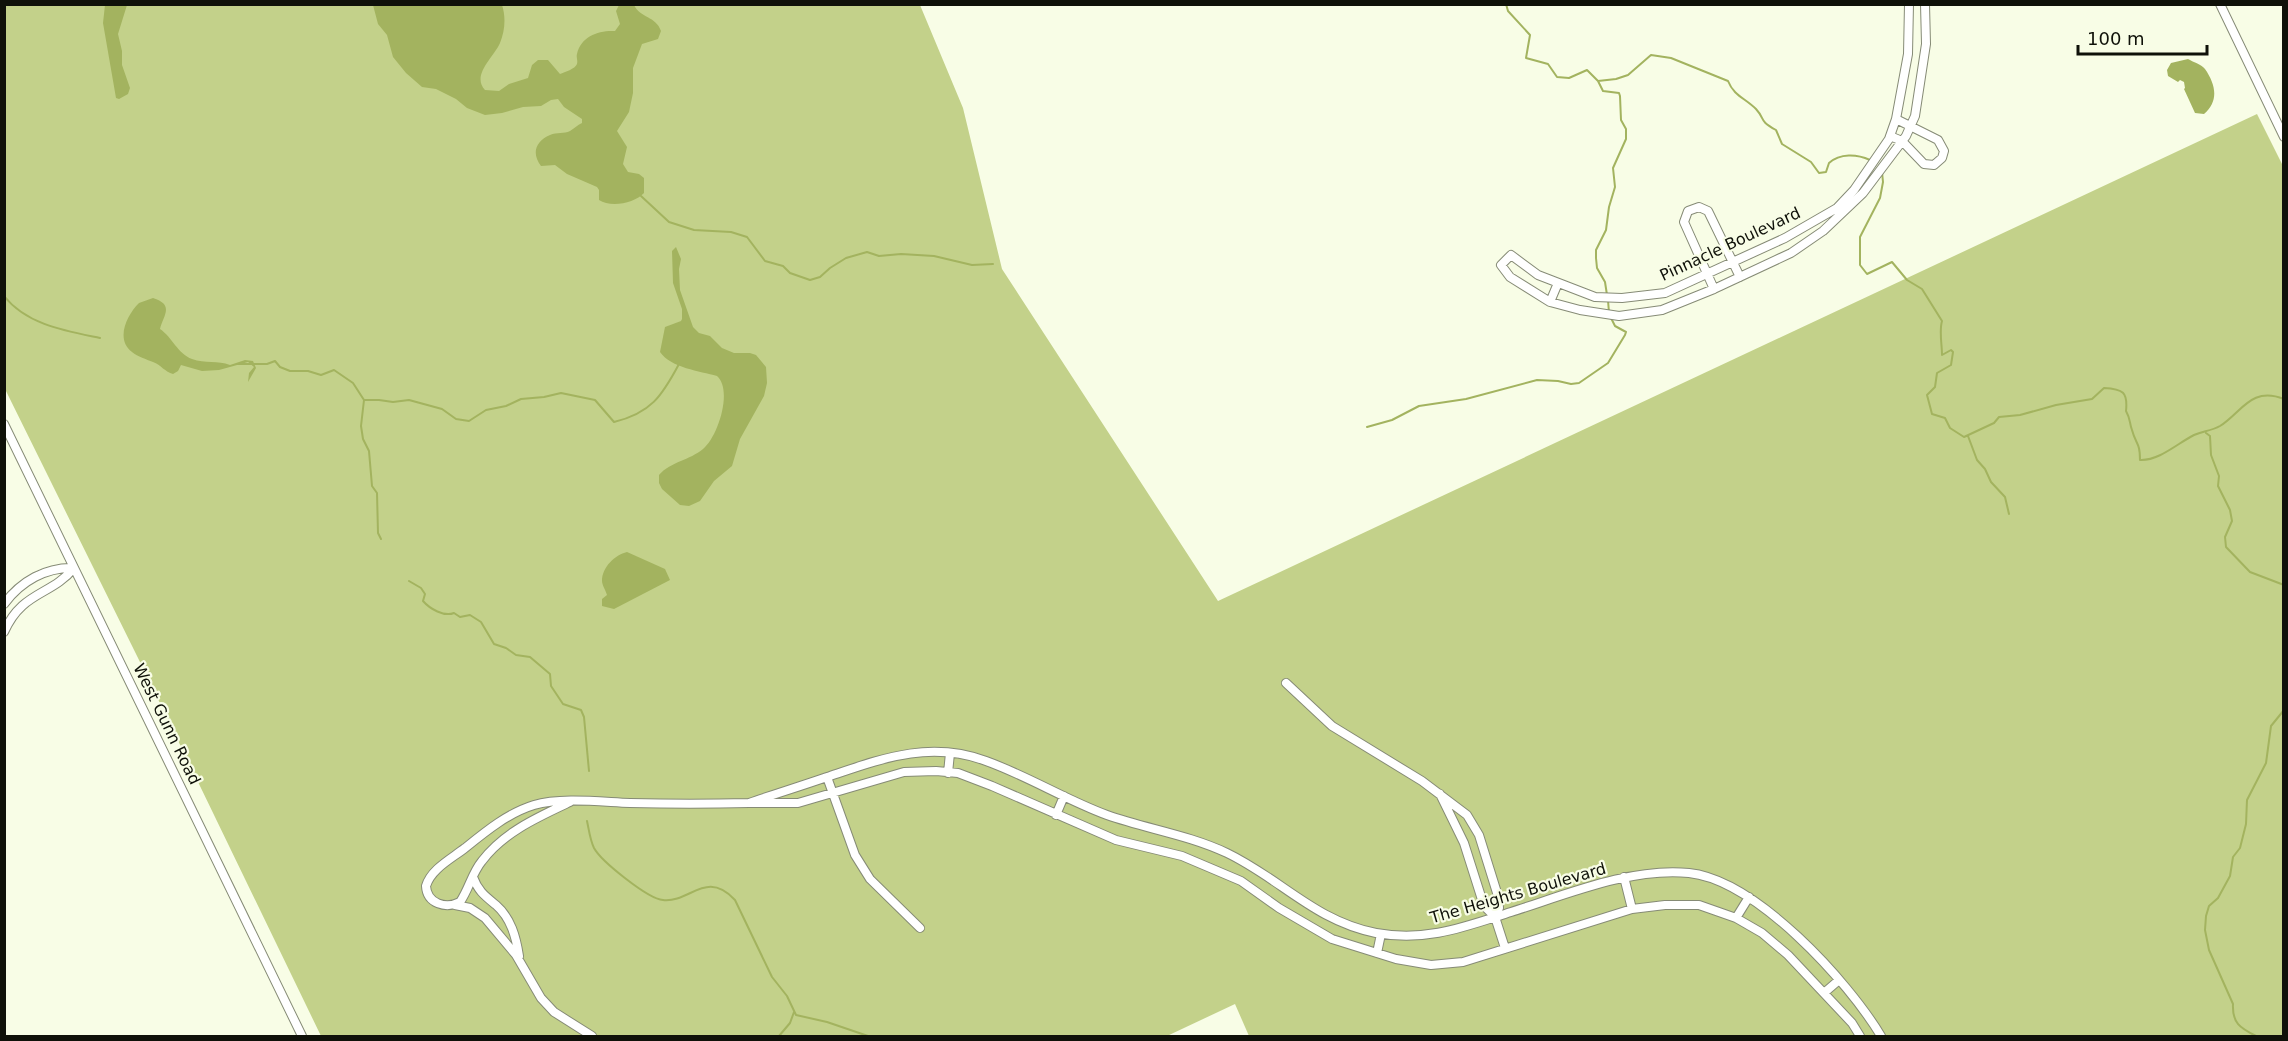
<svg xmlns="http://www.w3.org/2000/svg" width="2288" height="1041" viewBox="0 0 2288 1041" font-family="'DejaVu Sans',sans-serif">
<rect width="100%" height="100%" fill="#f8fde6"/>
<path fill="#c3d18a" d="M5,5H920L963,108L1002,269L1218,601L2257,114L2284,168L2283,1036H1249L1235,1004L1167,1036H321L139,660L5,389Z"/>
<path fill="#a3b35f" d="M105,5H127L118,34L122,51V65L130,88L128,94L119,99L116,98L103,23Z
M373,5H502C506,17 505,31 500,43C494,57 471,75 485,90L499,91L509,84L528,78L532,65L538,60H548L560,74C565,72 575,69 577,64C578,60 576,57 577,54C581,36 599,30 615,31L620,24L616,11L619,5H634C640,18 656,16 661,31L658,39L642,44L633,68V93L629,112L617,131L627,147L623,164L628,172L639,174L644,178V193C635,203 611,208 599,200V190L597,187L567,174L555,165L541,166C531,153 536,141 550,135C557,132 564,134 570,131C575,128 577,125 582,123V119L564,107L558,99L551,100L541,106L523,107L502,113L485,115L467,108L456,99L436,89L422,87L406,73L393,57L387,35L378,24Z
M2188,59C2193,62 2201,64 2205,69C2216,85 2219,101 2204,114L2195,113L2184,89L2185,88L2184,82L2180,80L2178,82L2168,76L2167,70L2171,63Z
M676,247L681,259L679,269L680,290L693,327L699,333L710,336L722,348L734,353H750L756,355L766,367L767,383L764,396L740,439L732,466L714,481L700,501L689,506L680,505L662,489L659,483V475C670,462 690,460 703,449C718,437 733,390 717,376C700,371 671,368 660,352L665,327L681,321L682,319V309L673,283L672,251Z
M153,298C175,305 163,316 160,329C172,337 178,354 192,359C205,364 218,360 230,365L245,360L253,361L256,368L248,382L249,373L254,367L248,362L219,370L202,371L181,365L178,371L173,374C165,372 161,365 153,362C146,359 138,357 132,352C115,339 127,315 139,303Z
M627,552L665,569L670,580L614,609L602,606V599L607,595C606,591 602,585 602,581C602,567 615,555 627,552Z"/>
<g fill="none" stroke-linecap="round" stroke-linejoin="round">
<path stroke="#a3b35f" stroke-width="2" d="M1506,4L1508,11L1530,35L1526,58L1548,64L1557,77L1569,78L1587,70L1598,81L1603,91L1619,93L1620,96L1621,120L1626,129V139L1613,168L1615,187L1609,207L1606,230L1596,250V258L1597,268L1605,282L1607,295
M1598,81L1616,79L1628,75L1651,55L1671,58L1728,81C1734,96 1745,98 1756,109C1766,120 1758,120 1776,130L1782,144L1811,162L1819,173L1826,172L1829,163C1840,153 1857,154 1870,160
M1882,172L1883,182L1880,198L1860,237V265L1867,274L1892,262L1907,280L1922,289L1942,321C1939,331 1942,344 1942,355L1951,350L1953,352L1951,365L1937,373L1935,387L1927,395L1932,414L1945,418L1950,428L1964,437L1994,423L1999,417L2020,415L2056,405L2092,399L2104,388C2123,389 2128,392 2126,411C2131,420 2129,422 2132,430C2136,445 2140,442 2140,460C2159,461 2178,443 2194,435C2203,431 2211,431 2220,426C2242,412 2251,386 2284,399
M641,196L669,222L694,230L731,232L747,237L765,261L783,266L790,273L810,280L820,277L830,268L846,258L867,252L879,256L901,254L934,256L972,265L993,264
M4,296C27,325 66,331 100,338
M1608,300L1609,313
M237,364H267L275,361L280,367L290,371H308L321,375L334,370L353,383L364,400L361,426L363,439L369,451L372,486L377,493L378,533L381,539
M365,400H379L393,402L409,400L442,409L456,419L469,421L486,410L506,406L521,399L544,397L561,393L595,400L614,422C651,413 662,396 679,364
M1367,427L1392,420L1419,406L1466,399L1537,380L1558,381L1571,384L1579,383L1608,363L1625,335L1626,332L1615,326L1611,318
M2206,433L2210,436L2211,455L2219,476L2218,486L2230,510L2232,521L2225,537L2226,547L2250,572L2284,585
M1968,436L1977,460L1985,469L1991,482L2005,497L2009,514
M409,581L421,588L425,594L423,601C430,609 444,617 454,613L460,617L470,615L481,622L494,644L506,648L516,655L530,657L550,674L551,686L563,704L581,710L584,717L589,771
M587,821C589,830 590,840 594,848C601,861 648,899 663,900C690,903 706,869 735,900L772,977L787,996L796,1015L827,1022L868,1036
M779,1036L790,1023L794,1012
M2256,1036C2240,1028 2232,1023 2233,1004L2209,950L2205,930L2206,916L2209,906L2218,898L2230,876L2233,857L2240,848L2246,824L2247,800L2266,763L2271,726L2284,710"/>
<defs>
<path id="minor" d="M1909,4L1908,54L1896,119L1889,139L1854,190L1837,208L1785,238L1665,293L1622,298L1595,297L1538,275L1511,255L1501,265L1510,277L1550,302L1580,310L1619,316L1662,310L1714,289L1791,253L1823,231L1863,193L1906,136L1915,116L1926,44L1925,4
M2220,4L2284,137
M1890,136L1902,141L1924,164L1934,165L1942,158L1944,151L1938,140L1896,119
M1714,289L1684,222L1688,211L1699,207L1708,211L1740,277
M1550,302L1558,283
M4,424L302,1036
M4,604C21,581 46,567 74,568
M4,632C22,591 51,596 74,568
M1286,683L1332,726L1422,781L1467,815L1479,835L1498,896L1499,908L1495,917L1484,906L1464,843L1440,794
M948,773L950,753
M827,777L855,855L870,879L920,928
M570,802C538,817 504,832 482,861C472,873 469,889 460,902C446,909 427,904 426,886C431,869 451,859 465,848C486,831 508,813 534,805C561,797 602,802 630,803C670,804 710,804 749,803
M1056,815L1064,796
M473,877C478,891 485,896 496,905C511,918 516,937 519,956
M1624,877L1632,909
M455,905L470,908L485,918L516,955L541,998L554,1012L592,1036
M1495,917L1505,948
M1736,918L1749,897
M1377,953L1381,934
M1824,993L1839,980
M1860,1036L1852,1023L1788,955L1762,933L1736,918L1699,905H1665L1632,909L1463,962L1431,965L1396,959L1332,939L1279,908L1241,881L1182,856L1116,840L992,786L958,773L936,771L904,772L798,803H749C775,794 801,786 827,777C881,759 929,740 986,761C1028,776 1066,800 1107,815C1147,829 1189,835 1227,853C1281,879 1315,921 1376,933C1427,942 1464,927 1511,912C1565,895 1631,867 1689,873C1756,880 1848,981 1881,1036"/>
</defs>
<use href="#minor" stroke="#868b76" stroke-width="10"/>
<use href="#minor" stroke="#fff" stroke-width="8"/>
</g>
<g text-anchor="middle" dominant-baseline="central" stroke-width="4.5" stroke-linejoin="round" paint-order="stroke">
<g font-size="16" fill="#0f1109" stroke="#f8fde6">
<text transform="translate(1730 244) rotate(-25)">Pinnacle Boulevard</text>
<text transform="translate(167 724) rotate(64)">West Gunn Road</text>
<text transform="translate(1518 893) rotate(-16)">The Heights Boulevard</text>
</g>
</g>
<rect width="2288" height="1041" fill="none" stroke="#0f1109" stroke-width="12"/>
<path d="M2078 45v9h129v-9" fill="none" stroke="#0f1109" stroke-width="3"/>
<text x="2087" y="45" font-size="18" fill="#0f1109" stroke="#f8fde6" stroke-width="4.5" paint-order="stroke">100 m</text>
</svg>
